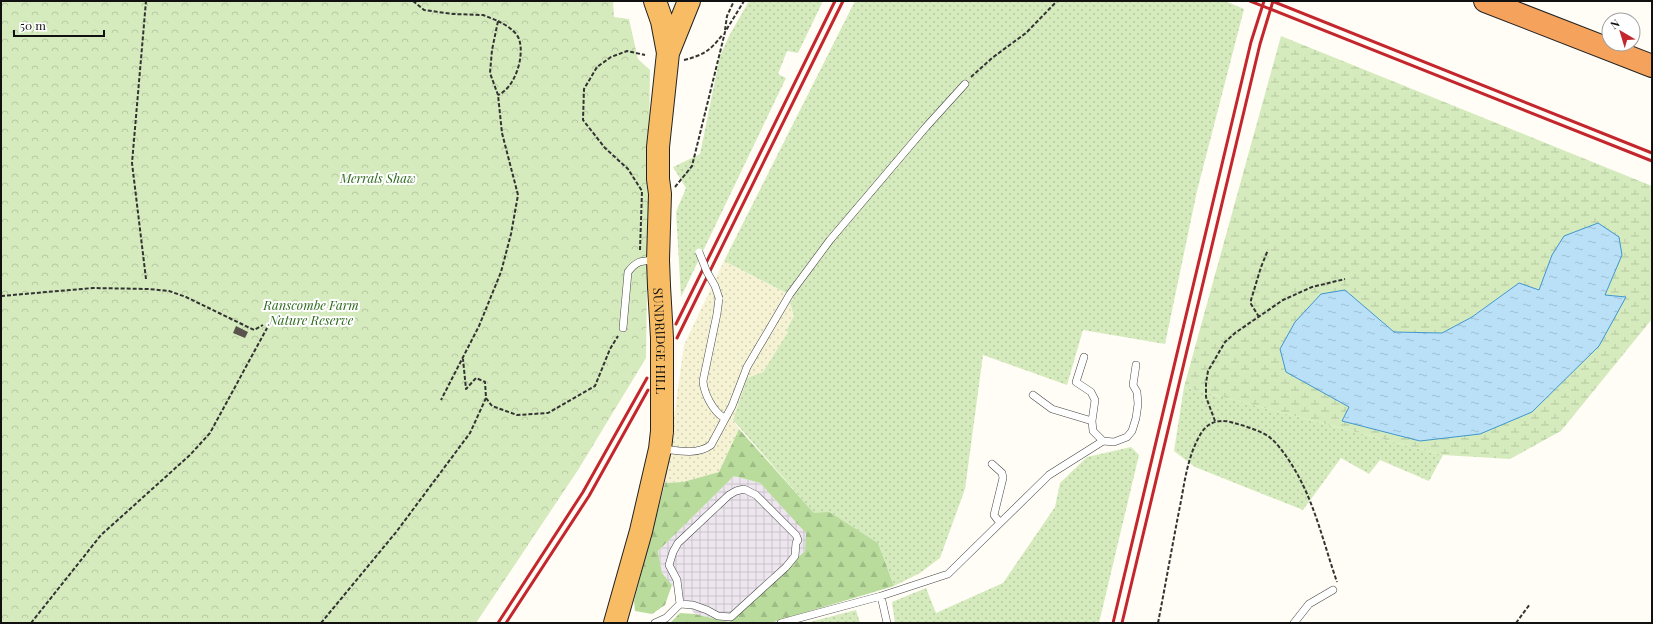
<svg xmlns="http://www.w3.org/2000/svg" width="1653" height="624" viewBox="0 0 1653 624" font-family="'Playfair Display',serif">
<defs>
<pattern id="industrial-grid" width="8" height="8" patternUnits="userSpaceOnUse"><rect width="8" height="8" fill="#eee6ef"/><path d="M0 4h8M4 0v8" fill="none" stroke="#cbc4cc"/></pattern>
<pattern id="farmland-dots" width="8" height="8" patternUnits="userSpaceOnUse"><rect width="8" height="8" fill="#f6f3d4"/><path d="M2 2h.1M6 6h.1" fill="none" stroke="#d2cfb5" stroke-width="1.8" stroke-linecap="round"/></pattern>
<pattern id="grass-dots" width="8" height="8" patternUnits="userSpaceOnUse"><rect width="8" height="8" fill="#d5ebbd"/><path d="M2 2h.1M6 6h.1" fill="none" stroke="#b6c8a1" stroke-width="1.8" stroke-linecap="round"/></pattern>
<pattern id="forest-firs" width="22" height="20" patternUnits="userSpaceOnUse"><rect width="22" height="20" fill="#b9dc9c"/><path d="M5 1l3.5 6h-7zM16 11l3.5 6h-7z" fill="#9ebc85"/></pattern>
<pattern id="wetland-marsh" width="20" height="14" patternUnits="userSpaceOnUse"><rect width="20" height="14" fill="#d5ebbd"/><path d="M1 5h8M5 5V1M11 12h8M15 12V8" fill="none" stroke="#b6c8a1"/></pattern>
<pattern id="park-crowns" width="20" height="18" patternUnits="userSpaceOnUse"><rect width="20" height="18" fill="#d5ebbd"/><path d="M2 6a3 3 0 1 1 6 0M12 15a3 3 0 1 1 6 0" fill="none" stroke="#b6c8a1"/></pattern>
<pattern id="water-ripples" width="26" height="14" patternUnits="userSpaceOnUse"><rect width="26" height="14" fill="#b9e0f7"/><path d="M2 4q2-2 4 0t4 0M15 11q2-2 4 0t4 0" fill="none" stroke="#9ebfd3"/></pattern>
</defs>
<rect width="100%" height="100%" fill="#fffdf5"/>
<path fill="url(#industrial-grid)" d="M734,476L760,483L807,533L805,551L729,622L695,614L662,573L658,551Z"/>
<path fill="url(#farmland-dots)" d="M724,261L794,297L790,303L794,316L786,329L789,331L763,372L747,378L733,420L739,429L719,472L683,482L665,483L684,345Z"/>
<path fill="url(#grass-dots)" d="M749,1H823L798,53L787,51L778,74L786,78L681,297L676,212L686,188L673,167L700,154L720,56L729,36Z
M855,1H1225L1244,9L1197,191L1165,344L1083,330L1067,385L983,355L965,489L940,558L920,573L894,586L878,543L829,513H814L733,420L747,378L763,372L788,332L786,330L794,316L790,303L794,297L724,261Z
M1184,387L1443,455L1429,481L1380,460L1369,474L1341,458L1303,510L1195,467L1174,451Z
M1131,447L1139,455L1099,623H895L892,602L926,588L936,613L1003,583L1055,507L1060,483L1087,457Z
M856,610L860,623H806Z"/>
<path fill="url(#forest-firs)" d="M739,429L814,513L829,512L878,543L894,586L770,623H670L680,613L695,614L729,622L805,551L806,533L760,483L734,476L658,551L662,573L672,585L665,605L652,614L635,611L634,601L665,483L683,482L719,472Z"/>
<path fill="url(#wetland-marsh)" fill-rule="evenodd" d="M1281,36L1652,186V319L1561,431L1510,459L1443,455L1184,387ZM1552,255H1622L1605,295L1626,297L1343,421L1349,407L1286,372L1280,349L1295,322L1345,290L1394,332L1442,333L1472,317L1519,283L1539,290Z"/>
<path fill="url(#park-crowns)" d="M1,1H554L556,2L561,1H613L614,17L629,19L638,59L650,70L646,358L578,470L476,623H1Z"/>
<path fill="url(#water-ripples)" stroke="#3f96cf" d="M1598,223L1619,237L1622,255L1605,295L1626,297L1599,346L1532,412L1480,434L1420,441L1342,421L1349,407L1286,372L1280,349L1295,322L1321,294L1345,290L1394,332L1442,333L1472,317L1519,283L1539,290L1552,255L1564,236Z"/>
<path fill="#5a524d" d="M236,326L248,332L245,338L233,333Z"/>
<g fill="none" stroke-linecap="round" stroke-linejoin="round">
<defs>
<path id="service" d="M719,298L717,314L703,381C704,394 713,411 724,418
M623,328L628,272C637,260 642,261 656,260
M1084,357L1076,382L1091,392L1095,400L1092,421L1093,431L1103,441
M1033,395L1052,409L1092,421
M663,449C678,451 698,455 711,445L732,406L747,367L790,294L830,240L926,127L965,84
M992,464L1002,473L1003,478L994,515L1000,523
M881,596L887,623
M655,623L666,618L680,604L693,605L707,610L718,616L731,617L786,567L795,556L796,543L798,540L796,535L756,495L744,489L736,491L729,495L678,543L673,552L669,565L677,580L680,604
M781,623L881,596L948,574L1049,475L1103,441L1114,442L1127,437L1132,431L1136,418L1138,404L1137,392L1133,385L1136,365
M1294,623L1309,604L1333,590"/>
<path id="trunk" d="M655,1L662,21L668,53L658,147V179L660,194L658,260L659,286
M668,53L689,1
M615,623L641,531L660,449L662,431"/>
<path id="motorway" d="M1485,1L1652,66"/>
</defs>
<use href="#service" stroke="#444" stroke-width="8"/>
<use href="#trunk" stroke="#222" stroke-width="24"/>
<use href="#motorway" stroke="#222" stroke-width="24"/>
<path stroke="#333" stroke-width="2" stroke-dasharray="4 2" stroke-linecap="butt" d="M413,1L424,10L453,14L483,15L498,21L492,50L490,73L498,95L502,133L518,195L511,234L501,272L479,326L441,400
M498,21C506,25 516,31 519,39C525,56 515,88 498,95
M725,30L727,16L734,1
M684,60C704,55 711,50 723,34
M971,77L992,58L1026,33L1057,1
M675,187L692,166L725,32L744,1
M640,250L642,191L628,169L605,148L583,120L584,89L597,67L611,57L627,51L645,55
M146,279L132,163L146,1
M1,296L93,288L149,289L169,291L186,297L254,330L263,325
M1259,317L1251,304V300L1261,267L1268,250
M486,398L492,406L517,415L548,413L595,386L610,349L618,336
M1215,421L1206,397V383L1208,371L1225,342L1235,333L1283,300L1312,287L1345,279
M31,623L101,535L190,455L210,433L267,328
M321,623L397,531L470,433L486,398L485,382L476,378L466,389L463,359
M1158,623C1166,582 1173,541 1181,501C1185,479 1188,457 1199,437C1206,422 1219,418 1234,423C1245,426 1258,430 1268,436C1275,441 1281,449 1286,456C1313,494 1322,539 1337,582
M1516,623L1530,604"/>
<use href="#service" stroke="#fff" stroke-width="7"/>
<use href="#trunk" stroke="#f7bc64" stroke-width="22"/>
<use href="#motorway" stroke="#f5a25d" stroke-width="22"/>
<path stroke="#c4262e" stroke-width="3" d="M1250,1L1652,161
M1272,1L1652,153
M676,324L835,1
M677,338L843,1
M498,623L583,492L647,378
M506,623L589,496L648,390
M1113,623L1251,42L1264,1
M1122,623L1260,44L1273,1"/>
<defs>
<path id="service-bridge" d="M699,252L707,272L715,286L719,298"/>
<g id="trunk-bridge">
<path id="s1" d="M659,286L662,338V431"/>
</g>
</defs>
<use href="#service-bridge" stroke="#444" stroke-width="8" stroke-linecap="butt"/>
<use href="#trunk-bridge" stroke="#222" stroke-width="24" stroke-linecap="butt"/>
<use href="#service-bridge" stroke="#fff" stroke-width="7"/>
<use href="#trunk-bridge" stroke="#f7bc64" stroke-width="22"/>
</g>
<g text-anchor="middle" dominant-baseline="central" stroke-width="4" stroke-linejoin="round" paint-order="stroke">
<g font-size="13" font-style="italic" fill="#2f6b1f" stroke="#fff">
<text x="378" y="177">Merrals Shaw</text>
<text x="311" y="304">Ranscombe Farm<tspan x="311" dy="15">Nature Reserve</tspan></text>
</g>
<g font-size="13" fill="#111" stroke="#fff">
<text stroke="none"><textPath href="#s1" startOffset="55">SUNDRIDGE HILL</textPath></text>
</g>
</g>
<rect width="1653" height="624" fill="none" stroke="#111111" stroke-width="4"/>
<g transform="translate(1621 32) rotate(322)"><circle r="19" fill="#ffffff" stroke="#a0a0a0"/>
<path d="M0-3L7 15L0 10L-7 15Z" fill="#c4262e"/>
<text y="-6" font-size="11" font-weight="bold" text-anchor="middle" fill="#111111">N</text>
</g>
<path d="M14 30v6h90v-6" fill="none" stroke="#111111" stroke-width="2"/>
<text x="20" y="30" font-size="12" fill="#111111" stroke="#ffffff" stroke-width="3" paint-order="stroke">50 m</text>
</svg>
